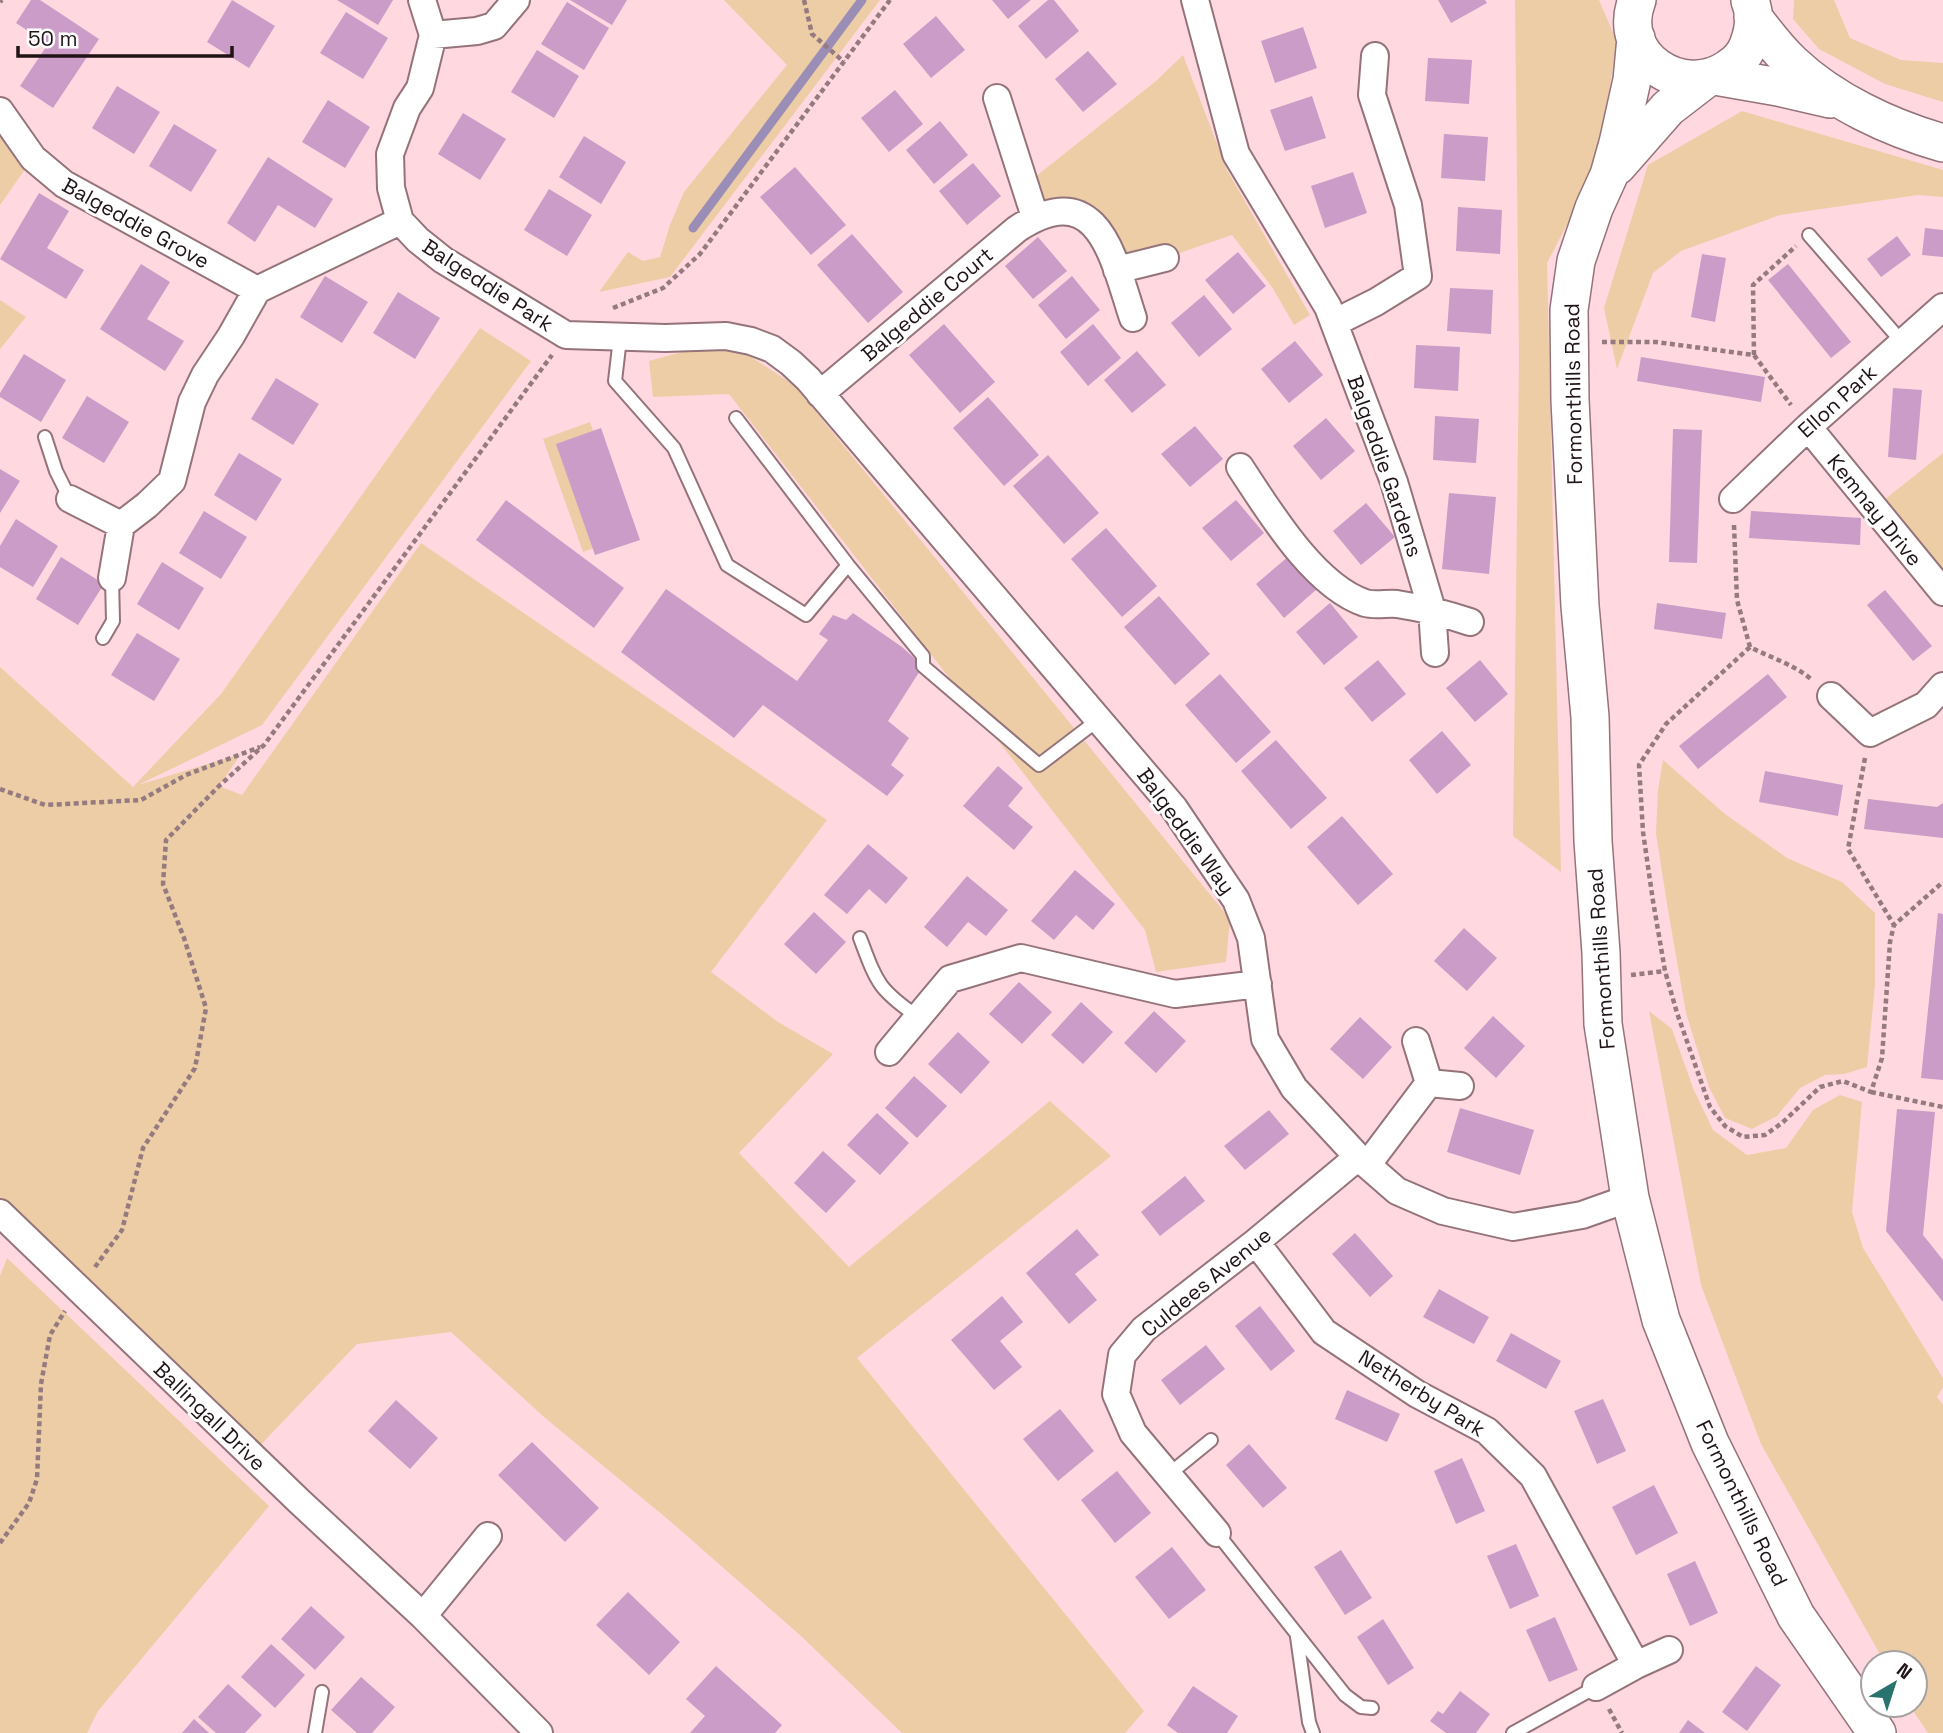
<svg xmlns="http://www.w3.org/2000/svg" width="1943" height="1733" viewBox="0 0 1943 1733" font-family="'Space Grotesk',sans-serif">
<rect width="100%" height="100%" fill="#ffd8e0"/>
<path fill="#eccda6" d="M724,0H880L670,277L599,292L628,252L643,261L660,257L670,225L684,192L787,65Z
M1515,0H1599L1617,42L1597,167L1547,263L1561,872L1513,836L1519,358Z
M1794,0H1834L1850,38L1901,60L1943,63V102L1885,84L1819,49L1793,19Z
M1183,55L1227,170L1310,315L1294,325L1272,287L1232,235L1165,258L1117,270L1104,237L1052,211L1025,185L1156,81Z
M0,111L33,158L0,205Z
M1742,111L1943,170V197L1918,195L1780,215L1681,251L1653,273L1617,369L1604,308L1648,165Z
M0,300L26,317L0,349Z
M480,328L531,361L262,725L138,785L241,754L219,786L242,795L421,543L827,820L711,972L778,1022L833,1054L739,1153L849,1267L1050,1101L1111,1156L857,1358L1144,1711L1125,1733H902L801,1636L670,1521L544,1417L451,1332L357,1344L251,1455L0,1213V667L133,787L221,694Z
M696,348L745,353L794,385L1230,919L1226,962L1156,972L1145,930L729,394L653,397L649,361Z
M590,422L630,535L583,552L543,439Z
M1943,453V592L1874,508Z
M1663,760L1725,814L1787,858L1842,882L1875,913V984L1867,1067L1844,1074L1825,1075L1800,1088L1777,1116L1752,1129L1725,1118L1709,1087L1686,1013L1667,904L1656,833L1658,790Z
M1649,1011L1672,1029L1693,1088L1713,1130L1747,1155L1786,1148L1813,1110L1840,1095L1862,1102L1852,1212L1863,1248L1943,1378V1387L1937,1397L1943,1405V1733H1928L1909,1705H1915V1663H1885L1761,1444L1701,1285Z
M7,1258L269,1506L98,1711L87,1733H0V1276Z"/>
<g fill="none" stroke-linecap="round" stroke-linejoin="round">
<path stroke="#9a8db6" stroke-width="9" d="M693,228L862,0"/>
</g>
<path fill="#cb9cc7" d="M31,0H40L99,39L53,108L20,86L48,44L16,23Z
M232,0L275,26L249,68L207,42Z
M337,0H393L378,25Z
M570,0H627L612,25Z
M992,0H1031L1008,19Z
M1048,0H1054L1079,31L1046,59L1018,26Z
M1438,0H1485L1487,3L1451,23Z
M567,2L609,28L584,70L541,44Z
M346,12L388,38L363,79L320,53Z
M936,16L965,50L931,78L903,44Z
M1303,27L1317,68L1275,83L1261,41Z
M537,50L579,76L554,118L511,92Z
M1088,51L1117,84L1083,112L1055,79Z
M1428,58L1472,60L1469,104L1425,101Z
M117,86L160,112L134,154L92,128Z
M895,90L923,124L889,152L861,118Z
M1312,96L1326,138L1285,151L1270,110Z
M328,100L370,127L345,168L302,142Z
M463,113L506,139L480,180L438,154Z
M940,121L968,155L934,184L906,150Z
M174,124L217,150L191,192L149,166Z
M1444,134L1488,137L1485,181L1441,178Z
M584,136L626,162L601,204L559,177Z
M268,157L333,199L315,228L278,205L255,242L227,223Z
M973,163L1001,196L967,225L939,191Z
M795,167L846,225L811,255L760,197Z
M1353,172L1367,213L1325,228L1311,186Z
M549,189L592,215L567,256L524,230Z
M39,193L69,211L47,248L84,270L66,299L0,259Z
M1458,207L1502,210L1500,254L1456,251Z
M1925,228L1943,230V257L1922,255Z
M852,234L903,292L868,323L817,265Z
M1897,236L1911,255L1881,277L1867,259Z
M1038,237L1067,271L1033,299L1005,266Z
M1238,252L1266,286L1233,314L1205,280Z
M1702,254L1726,258L1715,322L1691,317Z
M141,264L170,282L147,319L184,341L165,371L100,329Z
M1788,264L1851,342L1831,358L1768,280Z
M325,276L368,302L342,343L300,317Z
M1072,276L1100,310L1066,339L1038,305Z
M1450,288L1493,290L1491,334L1447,331Z
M398,292L440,318L415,359L373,333Z
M1204,295L1232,329L1199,357L1171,323Z
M944,324L995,382L960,413L909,355Z
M1093,324L1121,358L1088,386L1060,352Z
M1295,341L1323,375L1289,403L1261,369Z
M1416,345L1460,347L1458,391L1414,388Z
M1137,351L1166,385L1132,413L1104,380Z
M24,354L66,380L41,422L0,397V393Z
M1641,357L1765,377L1761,402L1637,381Z
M276,378L319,404L293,445L251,419Z
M1893,388L1922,390L1916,460L1888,457Z
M87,396L129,422L104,463L62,438Z
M988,397L1039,455L1004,486L953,428Z
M1435,416L1479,419L1476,463L1433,460Z
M1326,418L1355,451L1321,480L1293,446Z
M1195,426L1223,459L1190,487L1161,454Z
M601,428L640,540L595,555L556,444Z
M1673,429L1702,430L1697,563L1669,562Z
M239,453L282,479L256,521L214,495Z
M1048,455L1099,513L1064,544L1013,486Z
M0,469L20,481L0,513Z
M1449,493L1496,497L1489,574L1442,569Z
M506,500L624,588L594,628L476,540Z
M1236,500L1264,533L1231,561L1202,528Z
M1366,503L1395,537L1361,565L1333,531Z
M204,511L247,537L221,579L179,553Z
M1751,511L1861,518L1860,545L1749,538Z
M16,519L58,546L33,587L0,567V546Z
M1106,528L1157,586L1122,617L1071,559Z
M1289,556L1317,589L1284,618L1256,584Z
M61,557L104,584L78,625L36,599Z
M162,562L204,588L179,630L137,604Z
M666,589L797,681L828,640L819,634L833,615L846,620L853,613L902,647L923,666L888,721L909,738L891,765L904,775L887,796L763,705L734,738L621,652Z
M1885,590L1932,646L1913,661L1867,605Z
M1159,596L1210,654L1175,685L1124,627Z
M1330,603L1358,637L1324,665L1296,632Z
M1657,603L1726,613L1722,639L1654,629Z
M137,633L180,659L154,701L111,675Z
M1378,660L1406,694L1372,722L1344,688Z
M1480,660L1508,694L1475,722L1446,688Z
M1220,674L1271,732L1236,763L1185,705Z
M1768,674L1787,697L1698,769L1679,746Z
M1442,731L1471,765L1437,794L1409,760Z
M1276,740L1327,798L1291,829L1241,771Z
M998,766L1023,788L1008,806L1033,827L1014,850L963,806Z
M1765,771L1843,785L1838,816L1759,802Z
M1868,799L1937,807L1943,803V838L1864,829Z
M1342,816L1393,874L1358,905L1307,847Z
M868,844L908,878L886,904L869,889L847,914L824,895Z
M1075,870L1115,904L1093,930L1076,915L1054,940L1031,921Z
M967,876L1008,910L986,936L968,922L947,947L924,927Z
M814,912L846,942L816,974L784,944Z
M1938,913L1943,914V1080L1921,1078Z
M1464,928L1497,958L1467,991L1434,961Z
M1019,982L1052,1012L1022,1044L989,1014Z
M1081,1002L1113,1032L1083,1064L1051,1035Z
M1154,1011L1186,1041L1156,1073L1124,1043Z
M1493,1016L1525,1046L1496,1078L1464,1048Z
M1360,1017L1392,1047L1363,1079L1330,1049Z
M958,1032L990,1062L961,1094L928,1064Z
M914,1076L947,1106L917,1138L885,1108Z
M1460,1108L1534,1130L1520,1175L1447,1152Z
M1897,1109L1935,1112L1923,1235L1943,1260V1302L1886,1231Z
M1269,1110L1289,1134L1245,1170L1224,1146Z
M877,1113L909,1143L880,1175L847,1145Z
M823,1151L856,1181L826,1213L794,1183Z
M1185,1176L1205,1201L1160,1236L1141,1212Z
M1077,1229L1099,1255L1075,1274L1097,1300L1069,1324L1026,1273Z
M1355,1233L1393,1276L1370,1297L1332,1254Z
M1439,1289L1489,1317L1474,1344L1423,1317Z
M1002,1296L1023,1322L1000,1341L1022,1367L994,1390L951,1340Z
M1260,1306L1295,1351L1271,1371L1235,1326Z
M1511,1333L1561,1361L1546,1389L1496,1361Z
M1206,1345L1225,1369L1180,1405L1161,1380Z
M1347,1390L1400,1414L1387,1442L1335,1419Z
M1603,1399L1626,1451L1597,1464L1574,1411Z
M396,1400L438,1438L410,1469L368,1431Z
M1060,1409L1094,1451L1058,1481L1023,1439Z
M532,1442L599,1508L565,1542L498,1475Z
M1249,1444L1287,1488L1263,1508L1226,1465Z
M1462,1458L1485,1511L1456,1524L1434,1471Z
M1117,1471L1151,1513L1115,1543L1081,1500Z
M1654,1485L1678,1533L1636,1555L1612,1507Z
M1516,1544L1539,1596L1510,1609L1487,1556Z
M1172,1547L1206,1590L1169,1619L1135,1577Z
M1341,1550L1372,1598L1345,1615L1314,1567Z
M1695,1561L1718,1613L1690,1626L1667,1574Z
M628,1592L680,1642L649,1675L596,1625Z
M311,1606L345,1637L315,1670L281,1639Z
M1555,1617L1578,1670L1549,1682L1526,1630Z
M1383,1619L1414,1668L1388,1685L1357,1637Z
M271,1644L305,1675L275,1708L241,1677Z
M716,1666L782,1725L775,1733H690L705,1716L686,1699Z
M1756,1666L1781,1685L1747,1731L1722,1712Z
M361,1677L395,1707L372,1733H357L331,1710Z
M228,1684L262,1715L245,1733H216L198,1717Z
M1193,1686L1238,1716L1227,1733H1178L1167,1725Z
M1460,1691L1490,1714L1476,1733H1446L1430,1721L1438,1711L1443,1714Z
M194,1719L209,1733H182Z
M1688,1720L1705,1733H1679Z"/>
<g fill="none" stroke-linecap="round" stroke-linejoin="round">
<defs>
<path id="lane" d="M1809,235L1902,342
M620,338L615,381L674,448L727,565L806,615L848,565L923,656V666L1039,765L1098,720
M736,418L848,565
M45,437L56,471L70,499
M103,638L113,621L112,578
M860,938C877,983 878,989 918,1017
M1168,1475L1211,1440
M1217,1533L1345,1695L1361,1707L1372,1708
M1297,1637L1309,1722L1313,1733
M315,1733L322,1692
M1513,1733L1596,1687"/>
<path id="street" d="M422,0L433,35L420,88L407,108L390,154L391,188L400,221L418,240L443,260L566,335L665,338L726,336L751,341L772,349L791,363L808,379L1174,808L1236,900L1251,938L1265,1039L1294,1088L1358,1157L1397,1191L1443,1211L1513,1227L1582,1215L1630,1198
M1195,0L1236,154L1328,307L1394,482L1432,610L1435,653
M433,35L477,31L494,26L516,0
M997,98L1035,217
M0,111L33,158L64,184L257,290
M1117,270L1165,258
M1334,323L1376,302L1418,276L1408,205L1372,95L1375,56
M820,394L1017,229C1099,175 1113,258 1133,318
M1808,427L1943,592
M1240,467C1269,511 1314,586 1365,603C1375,606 1387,603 1397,604C1423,608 1446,614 1470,622
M70,499L121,525
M1733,499L1808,427L1943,307
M112,578L121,525L147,505L172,481L192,402L205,375L231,336L257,290L400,221
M1831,696L1870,733L1926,705L1943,686
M889,1052L950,979L1021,958L1175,994L1258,984
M1429,1083L1460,1086
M1368,1164L1429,1083L1416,1041
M0,1213L300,1502L423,1616L539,1733
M1256,1242L1324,1332L1417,1394L1487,1431L1533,1476L1636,1665L1596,1687
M1217,1533L1133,1433L1116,1394L1122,1355L1144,1329L1256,1242L1358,1157
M423,1616L488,1536
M1636,1665L1669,1650"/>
<path id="secondary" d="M1637,0C1615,56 1682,101 1729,68C1738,62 1746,53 1749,43C1754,29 1756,15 1750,1
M1753,17C1765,33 1777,49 1792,63C1832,101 1890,128 1943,143
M1636,38L1632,80L1618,143L1609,175L1594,208L1576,261L1569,310L1570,400L1580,606L1590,717L1593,841L1601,953L1603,1024L1630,1198L1661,1320L1710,1443L1796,1616L1877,1733
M1715,76L1778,87L1830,99
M1617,166L1668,108L1707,78"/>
</defs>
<use href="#lane" stroke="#95737a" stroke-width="16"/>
<use href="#street" stroke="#95737a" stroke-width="30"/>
<use href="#secondary" stroke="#95737a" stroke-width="40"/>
<path stroke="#957a80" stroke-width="4.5" stroke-dasharray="5 3.5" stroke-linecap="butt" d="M804,0L812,34L844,62
M0,2L2,0
M613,308L663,288L700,254L890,0
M1602,342H1656L1754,355L1791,405
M1754,355L1753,285L1796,246
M1734,525L1737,600L1750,647C1771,658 1793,664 1811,679
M1750,647L1666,724L1639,765L1643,832L1653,901L1665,971L1677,1013L1710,1107L1725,1126L1743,1137L1765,1135L1782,1123L1820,1087L1843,1081L1871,1092L1882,1058L1890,942L1894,925L1943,882
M1865,758L1848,849L1894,925
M0,789L45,805L141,800L186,775L260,747
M1631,975L1665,971
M1871,1092L1943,1107
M95,1267L122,1230L143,1148L195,1068L206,1008L184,938L163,884L166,840L219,786L264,745L552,355
M0,1543L29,1503L37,1479L41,1384L50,1335L65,1311
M1609,1709L1622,1733"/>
<use href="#lane" stroke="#fff" stroke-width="12"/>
<use href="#street" stroke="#fff" stroke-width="26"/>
<use href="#secondary" stroke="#fff" stroke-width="37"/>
</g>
<g text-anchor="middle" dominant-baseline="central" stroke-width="6" stroke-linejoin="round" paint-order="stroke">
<g font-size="21" fill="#201316" stroke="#fff">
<text transform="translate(136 223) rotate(29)">Balgeddie Grove</text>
<text transform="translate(488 285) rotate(33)">Balgeddie Park</text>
<text transform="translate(927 304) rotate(-40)">Balgeddie Court</text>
<text transform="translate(1573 394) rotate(-91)">Formonthills Road</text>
<text transform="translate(1837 401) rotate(-42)">Ellon Park</text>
<text transform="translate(1385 466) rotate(71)">Balgeddie Gardens</text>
<text transform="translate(1875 510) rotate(51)">Kemnay Drive</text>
<text transform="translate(1186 831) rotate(54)">Balgeddie Way</text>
<text transform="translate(1601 959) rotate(-94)">Formonthills Road</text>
<text transform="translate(1206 1282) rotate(-39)">Culdees Avenue</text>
<text transform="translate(1422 1393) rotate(32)">Netherby Park</text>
<text transform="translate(210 1416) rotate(44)">Ballingall Drive</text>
<text transform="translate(1742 1503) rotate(64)">Formonthills Road</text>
</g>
</g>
<g transform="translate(1894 1684) rotate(39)"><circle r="33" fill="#ffffff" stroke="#a6a1a2" stroke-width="2"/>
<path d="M0-5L12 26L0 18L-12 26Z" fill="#29736f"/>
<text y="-10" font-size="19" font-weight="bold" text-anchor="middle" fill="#201316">N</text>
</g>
<path d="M18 46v10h214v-10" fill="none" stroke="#201316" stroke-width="3.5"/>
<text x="28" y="46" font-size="21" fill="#201316" stroke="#ffffff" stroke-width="5" paint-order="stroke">50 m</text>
</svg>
